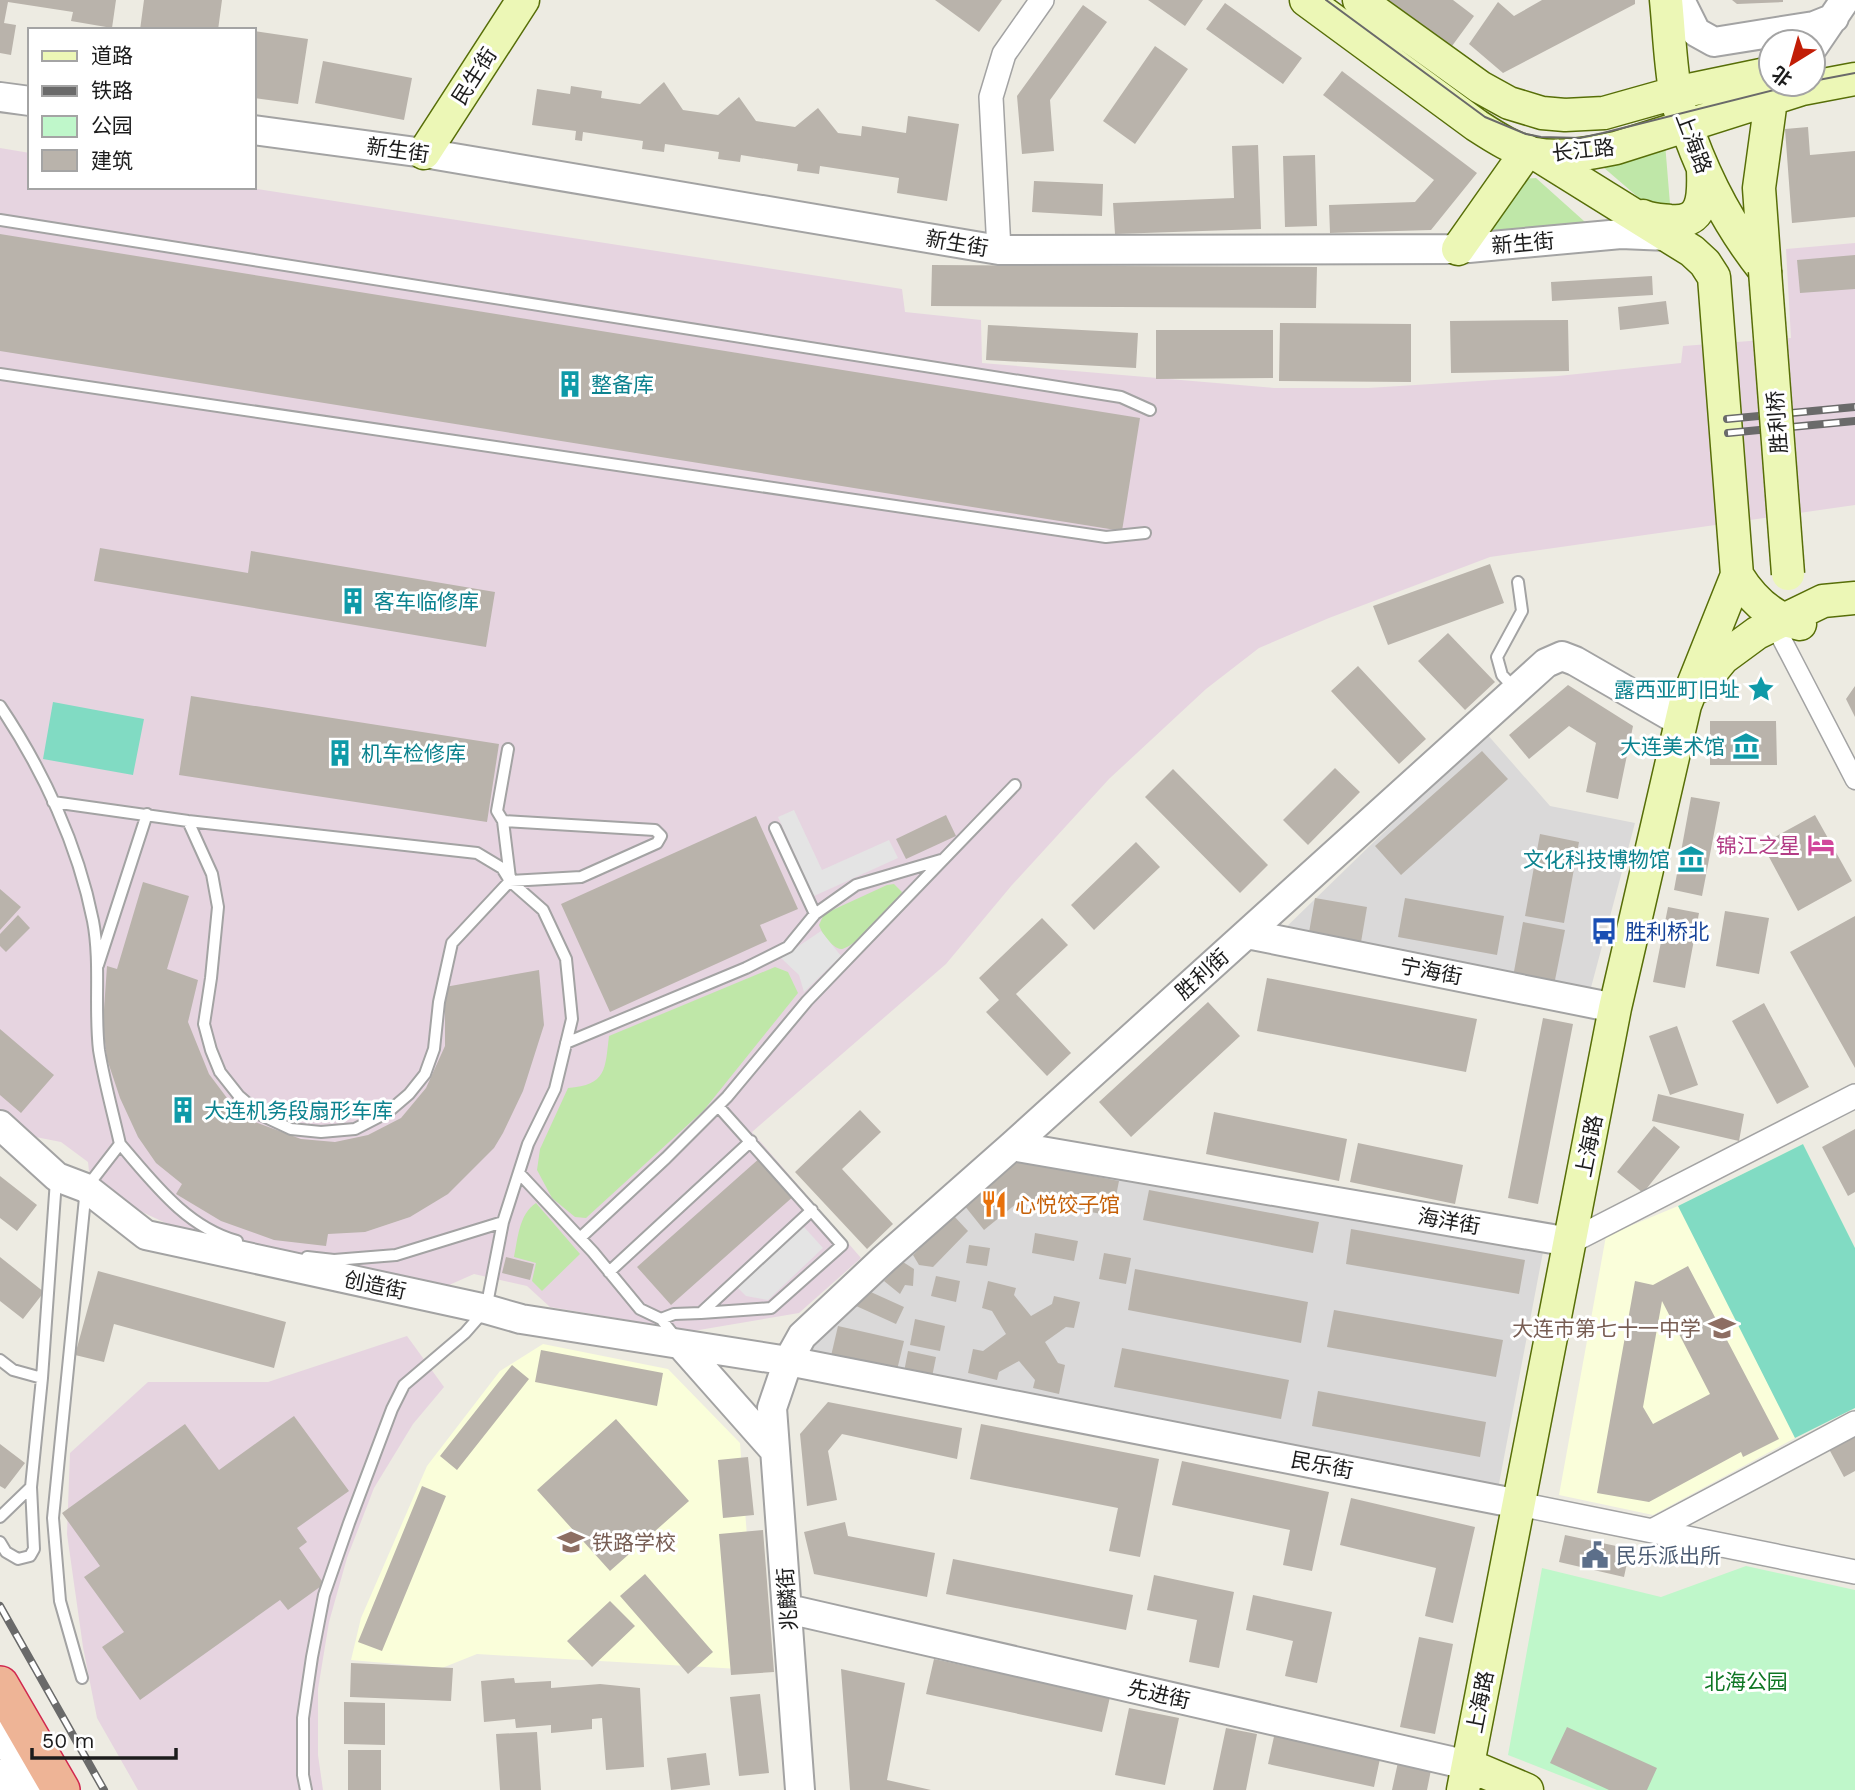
<svg xmlns="http://www.w3.org/2000/svg" width="1855" height="1790" viewBox="0 0 1855 1790" font-family="'Work Sans','Noto Sans SC',sans-serif">
<rect width="100%" height="100%" fill="#edebe2"/>
<path fill="#dad9d9" d="M1486,733L1550,806L1635,823L1589,995L1279,934Z
M1016,1152L1543,1252L1498,1489L803,1355L837,1312Z"/>
<path fill="#e6d4e0" d="M0,148L30,153V187H244L902,289L905,312L981,320L982,363L1274,388H1368L1558,376L1681,363L1683,346L1791,338L1786,249L1855,243V505L1490,557L1329,618L1259,648L1206,689L1109,779L1012,885L946,964L752,1132L861,1258L799,1313L693,1331L550,1307L527,1286L474,1274L440,1289L187,1233L140,1211L89,1171L88,1162L61,1142L0,1130Z
M407,1336L444,1387L413,1424L374,1488L347,1558L329,1622L318,1689V1755L323,1790H138L97,1718L83,1647L67,1534L70,1453L148,1382H268Z"/>
<path fill="#fafeda" d="M1803,1144L1855,1248V1408L1795,1438L1653,1515L1559,1495L1606,1236L1678,1206Z
M543,1344L668,1369L740,1443L757,1670L477,1654L442,1668L351,1660L361,1618L427,1466L500,1371Z"/>
<path fill="#bfe7a8" d="M1665,143L1670,204L1653,210L1603,167Z
M1536,178L1594,230L1483,234L1519,179Z
M894,884L902,892C899,903 852,950 841,949C832,948 822,934 819,925L824,914L887,885Z
M775,967L788,972L798,993L704,1110L586,1218L575,1217L552,1198L537,1170L540,1149L568,1088C607,1085 605,1069 609,1036Z
M536,1203L580,1254L542,1291L532,1281L536,1263L514,1257C518,1238 519,1214 536,1203Z"/>
<path fill="#bff7ca" d="M1746,1566L1855,1590V1790H1597L1508,1755L1542,1568L1661,1597Z"/>
<path fill="#81dbc3" d="M53,702L144,719L133,775L43,759Z
M1803,1144L1855,1248V1408L1795,1438L1678,1206Z"/>
<path fill="#e4e4e4" d="M794,810L822,870L889,840L898,858L814,896L778,817Z
M821,931L841,956L804,992L799,975L781,958Z
M804,1227L823,1248L768,1300L746,1296L737,1287Z"/>
<path fill="#b9b3ab" fill-rule="evenodd" d="M0,0H116L112,28L71,21L73,12L8,2L4,23L16,25L11,55L0,53Z
M144,0H222L218,30H140Z
M935,0H1002L979,32Z
M1148,0H1203L1185,26Z
M1388,0H1453L1474,16L1452,46Z
M1542,0H1635V4L1503,73L1469,44L1498,2L1514,16Z
M1732,0H1783V2L1737,4Z
M1225,3L1302,58L1283,84L1206,29Z
M1083,5L1107,22L1050,100L1054,151L1022,154L1017,96Z
M254,31L308,39L298,104L254,98Z
M1155,46L1188,69L1135,144L1103,121Z
M323,61L412,78L404,120L315,103Z
M1342,71L1477,173L1431,230L1330,233L1329,205L1415,202L1434,180L1323,95Z
M664,82L683,110L718,115L739,97L756,121L795,127L818,108L838,133L861,136L862,126L906,133L908,116L959,124L947,201L897,193L899,178L820,166L819,174L797,171L798,164L741,155L740,162L718,159L719,152L665,144L664,152L642,149L643,141L583,132L582,141L575,140L576,131L532,125L537,89L570,94L571,86L602,91L601,98L640,104Z
M1808,127L1810,155L1855,151V217L1792,223L1785,129Z
M1258,145L1261,229L1115,234L1113,203L1234,198L1232,146Z
M1315,155L1317,226L1285,227L1283,156Z
M1034,181L1103,184L1102,216L1032,212Z
M0,234L1140,418L1122,531L0,351Z
M1855,255V289L1800,293L1797,260Z
M932,265L1317,267L1316,308L931,306Z
M1652,276L1653,295L1552,301L1551,282Z
M1666,301L1669,324L1620,330L1618,307Z
M1568,320L1569,371L1451,373L1450,321Z
M1280,323L1411,324V382L1279,381Z
M988,325L1138,333L1136,368L986,360Z
M1156,330H1273V378L1156,379Z
M100,548L248,573L251,551L495,592L486,647L94,581Z
M1490,564L1504,603L1388,645L1373,606Z
M1448,633L1495,682L1465,710L1418,661Z
M1358,666L1426,739L1399,764L1331,691Z
M1568,685L1633,726L1618,799L1586,792L1596,743L1569,726L1529,759L1509,735Z
M1855,686V717L1846,699Z
M191,696L499,744L487,822L179,775Z
M1710,721H1776L1777,765H1710Z
M1482,751L1508,779L1401,875L1375,846Z
M1335,768L1360,792L1308,845L1283,820Z
M1173,769L1268,865L1240,893L1145,797Z
M1691,797L1720,802L1702,896L1674,890Z
M946,815L956,836L906,859L896,839Z
M1815,815L1852,881L1798,911L1762,844Z
M756,816L798,909L760,925L767,941L610,1012L561,904Z
M1540,834L1579,842L1564,923L1525,916Z
M1136,842L1160,867L1094,930L1071,905Z
M143,882L189,896L167,969L198,980L188,1022L209,1074L230,1102L255,1122L301,1139L335,1142L368,1135L401,1118L426,1088L445,1046V987L539,970L544,1025L523,1091L503,1133L494,1148L448,1194L410,1217L365,1232L328,1234L326,1246L274,1240L221,1221L176,1194L182,1184L156,1163L138,1137L120,1098L107,1059L103,1024L107,966L117,969Z
M0,889L21,907L0,930Z
M1315,898L1367,907L1360,948L1308,938Z
M1405,898L1504,916L1497,955L1398,937Z
M1668,907L1699,913L1685,988L1653,982Z
M1725,911L1769,918L1759,974L1716,966Z
M18,915L30,928L6,952L0,946V934Z
M1855,916V1068L1790,952Z
M1042,918L1068,945L1016,994L1071,1053L1047,1076L986,1012L999,1000L979,978Z
M1523,922L1565,930L1554,985L1513,977Z
M1267,978L1477,1019L1466,1072L1257,1031Z
M1208,1002L1240,1036L1131,1137L1099,1102Z
M1764,1003L1809,1087L1777,1104L1732,1021Z
M1543,1018L1573,1024L1538,1204L1508,1198Z
M1677,1026L1698,1085L1670,1095L1649,1036Z
M0,1029L54,1075L21,1113L0,1095Z
M1658,1094L1744,1114L1739,1141L1652,1121Z
M860,1110L881,1132L842,1169L893,1224L867,1249L795,1172Z
M1214,1112L1347,1139L1339,1181L1206,1154Z
M1654,1126L1680,1147L1643,1193L1617,1172Z
M1855,1129V1192L1848,1196L1822,1147Z
M1358,1143L1463,1165L1455,1204L1350,1182Z
M761,1157L795,1195L671,1305L637,1267Z
M1018,1161L1119,1181L1112,1216L1022,1199L984,1230L964,1205Z
M0,1176L37,1205L17,1231L0,1218Z
M1149,1190L1319,1222L1313,1253L1143,1220Z
M953,1215L968,1231L933,1267L919,1265L913,1255Z
M1351,1229L1525,1260L1519,1294L1346,1264Z
M1035,1233L1078,1241L1074,1261L1032,1253Z
M969,1245L990,1248L987,1266L966,1263Z
M1104,1253L1131,1258L1126,1284L1099,1279Z
M0,1257L44,1292L23,1319L0,1301Z
M506,1257L534,1264L530,1280L502,1273Z
M903,1262L914,1269L913,1286L905,1285L900,1294L884,1281Z
M1688,1266L1779,1439L1743,1457L1741,1452L1649,1502L1597,1493L1635,1281L1653,1285ZM1662,1301L1710,1394L1653,1424L1643,1407Z
M1135,1269L1308,1302L1301,1343L1128,1310Z
M98,1271L286,1322L274,1368L114,1324L104,1362L75,1355Z
M936,1276L960,1281L956,1302L931,1296Z
M988,1281L1016,1288L1014,1295L1031,1316L1052,1304L1054,1296L1080,1302L1074,1328L1066,1327L1045,1342L1058,1363L1065,1365L1059,1394L1033,1388L1035,1380L1019,1361L999,1372L997,1380L968,1373L973,1349L983,1351L1006,1334L992,1311L982,1308Z
M862,1288L904,1307L896,1324L854,1305Z
M1334,1310L1503,1340L1496,1377L1327,1347Z
M915,1319L945,1326L940,1351L910,1345Z
M838,1326L904,1341L897,1370L831,1356Z
M1122,1348L1289,1380L1281,1419L1114,1387Z
M541,1350L663,1373L657,1406L535,1382Z
M908,1351L936,1357L932,1377L904,1372Z
M512,1365L529,1379L457,1470L440,1456Z
M1318,1391L1486,1422L1480,1457L1312,1426Z
M828,1402L962,1428L957,1459L842,1434L828,1451L837,1500L807,1506L800,1434Z
M294,1416L349,1491L297,1528L307,1542L299,1548L324,1584L288,1610L280,1600L140,1700L102,1647L124,1632L84,1577L100,1566L62,1513L185,1424L219,1470Z
M616,1419L689,1501L610,1571L537,1490Z
M981,1424L1159,1459L1140,1557L1109,1551L1118,1508L970,1479Z
M1855,1435V1471L1844,1477L1829,1449Z
M0,1444L25,1463L5,1489L0,1486Z
M748,1457L754,1515L723,1518L718,1460Z
M1182,1461L1329,1492L1312,1571L1283,1565L1290,1530L1172,1505Z
M422,1486L446,1496L382,1651L358,1642Z
M1351,1498L1475,1527L1453,1623L1425,1616L1436,1568L1340,1545Z
M845,1522L848,1536L935,1553L927,1597L814,1574L804,1532Z
M763,1530L774,1672L731,1675L719,1534Z
M1565,1535L1630,1549L1624,1577L1559,1562Z
M953,1559L1133,1595L1126,1630L946,1594Z
M645,1574L713,1652L688,1674L620,1596Z
M1154,1575L1234,1592L1219,1668L1189,1662L1197,1620L1147,1610Z
M1253,1595L1332,1612L1317,1683L1285,1676L1293,1641L1246,1630Z
M610,1601L635,1626L592,1667L567,1641Z
M1419,1637L1453,1644L1435,1734L1400,1727Z
M934,1659L1110,1697L1102,1732L926,1694Z
M351,1663L453,1668L451,1701L350,1697Z
M841,1669L905,1683L887,1780L931,1790H850Z
M514,1678L515,1683L551,1681V1688L600,1684L640,1688L644,1767L606,1770L602,1718L592,1719V1729L551,1733V1725L516,1728L515,1719L484,1722L481,1681Z
M760,1694L769,1773L739,1776L730,1697Z
M344,1702L385,1703V1745L344,1744Z
M1129,1708L1179,1718L1165,1785L1115,1775Z
M1567,1727L1657,1768L1647,1790H1609L1550,1763Z
M1226,1728L1257,1734L1246,1790H1213Z
M537,1732L541,1790H500L496,1734Z
M1275,1732L1381,1754L1374,1787L1268,1764Z
M348,1750H381V1790H348Z
M706,1753L710,1785L671,1790L667,1758Z
M1398,1762L1431,1770L1427,1790H1392Z"/>
<g fill="none" stroke-linecap="round" stroke-linejoin="round">
<defs>
<path id="service" d="M0,220L1121,397L1150,410
M0,374L1106,537L1145,533
M1516,690L1502,675L1497,657L1522,611L1518,582
M0,706C43,770 78,845 93,921C101,963 94,1007 99,1050C104,1081 113,1113 120,1144L86,1188L53,1518L60,1601L82,1678
M508,749L497,811L503,821L510,878
M53,802L188,821L477,853L502,868L510,881L543,910L566,959L572,1019L555,1089L528,1144L503,1222L486,1309L465,1333L404,1385L392,1409L349,1523L324,1595L312,1657L303,1718V1775L306,1790
M188,821L212,874L218,907L211,978L204,1024L211,1050L220,1072L239,1096L261,1115L291,1129L321,1132L355,1129L388,1112L409,1094L425,1074L434,1049L439,1002L452,943L510,881L581,877L657,843L661,836L655,830L503,821
M775,828L815,914
M98,965L147,814
M566,1043L746,968L788,947L815,914L856,885L941,860
M120,1144C153,1182 186,1227 237,1241
M519,1173L593,1252L640,1309L661,1319L677,1339
M580,1238L666,1158L727,1097L807,1001L1015,785
M307,1257L334,1260L396,1255L503,1222
M609,1272L751,1141
M701,1313L771,1308L842,1245L718,1106
M661,1319L674,1314L701,1313L812,1210
M0,1360L13,1370L42,1378
M0,1517L31,1487
M0,1542L6,1552L18,1559L30,1556L34,1549L31,1487L42,1378L56,1180"/>
<path id="pedestrian" d="M1775,626L1855,780"/>
<path id="minor" d="M999,250L991,97L1004,54L1042,0
M1570,1242L1855,1096
M1519,1504L1855,1572
M1654,1530L1855,1423"/>
<path id="tertiary" d="M1680,0L1696,32L1714,42L1814,26L1834,18
M1813,47L1845,0
M0,97L30,101
M254,130L424,153L999,250L1458,249L1621,234L1668,236
M1247,934L1615,1008
M0,1125L57,1177L86,1188L146,1235L486,1309L521,1319L788,1361L1519,1504
M1012,1146L1570,1242
M681,1345L775,1451
M788,1609L1468,1765
M0,1731L34,1790
M0,1774L9,1790
M800,1790L772,1408L788,1361L802,1336L884,1259L1012,1146L1546,663L1562,656L1575,661L1681,722"/>
<path id="secondary" d="M1306,0L1476,125C1493,136 1514,150 1535,154C1560,159 1591,153 1616,148L1802,89L1855,79
M1359,0L1480,87L1509,103L1542,113L1565,115L1604,113L1675,93L1771,73
M1666,0C1669,30 1670,61 1675,90C1677,106 1684,122 1690,136C1708,185 1732,230 1765,271
M424,153L523,0
M1643,216C1652,220 1661,220 1670,221C1704,224 1704,197 1703,171
M1458,249L1527,151
M1765,271L1759,188L1771,100L1783,86
M1737,575C1752,599 1772,619 1800,624
M1700,686L1723,658L1757,633L1823,601L1855,598
M1468,1765L1527,1790
M1463,1790L1615,1008L1685,705L1737,575L1714,277L1705,263L1692,251L1536,154"/>
<path id="trunk" d="M0,1685L61,1790"/>
</defs>
<use href="#service" stroke="#a3a3a3" stroke-width="14"/>
<use href="#pedestrian" stroke="#a3a3a3" stroke-width="21"/>
<use href="#minor" stroke="#a3a3a3" stroke-width="26"/>
<use href="#tertiary" stroke="#a3a3a3" stroke-width="32"/>
<use href="#secondary" stroke="#576e08" stroke-width="35"/>
<use href="#trunk" stroke="#d1284e" stroke-width="40"/>
<use href="#service" stroke="#fff" stroke-width="10"/>
<use href="#pedestrian" stroke="#fff" stroke-width="18"/>
<use href="#minor" stroke="#fff" stroke-width="23"/>
<use href="#tertiary" stroke="#fff" stroke-width="28"/>
<use href="#secondary" stroke="#ecf7b6" stroke-width="32"/>
<use href="#trunk" stroke="#eeb496" stroke-width="37"/>
<path stroke="#6a6a6a" stroke-width="2" d="M1326,0L1485,117L1526,134L1541,137L1580,138L1603,133L1798,84
M1813,81L1855,73"/>
<defs>
<path id="rail" d="M1727,419L1855,407
M1728,433L1855,421
M0,1606L104,1790"/>
</defs>
<use href="#rail" stroke="#6a6a6a" stroke-width="8"/>
<use href="#rail" stroke="#fff" stroke-width="5" stroke-dasharray="16" stroke-linecap="butt"/>
<defs>
<path id="secondary-bridge" d="M1765,271L1788,574"/>
</defs>
<use href="#secondary-bridge" stroke="#576e08" stroke-width="35" stroke-linecap="butt"/>
<use href="#secondary-bridge" stroke="#ecf7b6" stroke-width="32"/>
</g>
<defs>
<symbol id="building-bare" viewBox="-9 -9 18 18"><path d="M-4-6H4V6H1V3H-1V6H-4ZM-2.5-4.3h1.7v1.8h-1.7ZM.8-4.3h1.7v1.8H.8ZM-2.5-1h1.7V.8h-1.7ZM.8-1h1.7V.8H.8Z" fill="#0f9aa8" stroke="#fff" stroke-width="2.5" paint-order="stroke"/></symbol>
<symbol id="sight-bare" viewBox="-9 -9 18 18"><path d="M0-6L1.8-2.2L6-1.7L2.9 1.2L3.7 5.4L0 3.3L-3.7 5.4L-2.9 1.2L-6-1.7L-1.8-2.2Z" fill="#0f9aa8" stroke="#fff" stroke-width="2.5" paint-order="stroke"/></symbol>
<symbol id="museum-bare" viewBox="-9 -9 18 18"><path d="M0-6L6-3V-2H-6V-3ZM-5-1h2V3h-2ZM-1-1h2V3h-2ZM3-1h2V3H3ZM-6 4H6V6H-6Z" fill="#0f9aa8" stroke="#fff" stroke-width="2.5" paint-order="stroke"/></symbol>
<symbol id="hotel-bare" viewBox="-9 -9 18 18"><path d="M-6-4.5h1.5V1H6V5H4.5V3h-9V5H-6ZM-4 0a1.8 1.8 0 1 1 3.6 0ZM.5 0V-2.5h3Q6-2.5 6 0Z" fill="#d1479c" stroke="#fff" stroke-width="2.5" paint-order="stroke"/></symbol>
<symbol id="bus-bare" viewBox="-9 -9 18 18"><path d="M-5-6H5V4H4V6H2V4H-2V6H-4V4H-5ZM-3.5-4V0h7V-4ZM-3.5 1.2v1.5H-2V1.2ZM2 1.2v1.5H3.5V1.2Z" fill="#1a4fb4" stroke="#fff" stroke-width="2.5" paint-order="stroke"/></symbol>
<symbol id="restaurant-bare" viewBox="-9 -9 18 18"><path d="M-5-6h1v4h1v-4h1v4h1v-4h1v5L-1.5 .5V6h-2V.5L-5-1ZM5-6V6H3V1.5H1.5Q1.5-4 5-6Z" fill="#e8710a" stroke="#fff" stroke-width="2.5" paint-order="stroke"/></symbol>
<symbol id="school-bare" viewBox="-9 -9 18 18"><path d="M0-5L7-2L0 1L-7-2ZM-4 1L0 2.5L4 1V4Q0 6-4 4Z" fill="#8d6e63" stroke="#fff" stroke-width="2.5" paint-order="stroke"/></symbol>
<symbol id="university-bare" viewBox="-9 -9 18 18"><path d="M0-5L7-2L0 1L-7-2ZM-4 1L0 2.5L4 1V4Q0 6-4 4Z" fill="#8d6e63" stroke="#fff" stroke-width="2.5" paint-order="stroke"/></symbol>
<symbol id="civic-bare" viewBox="-9 -9 18 18"><path d="M-.6-6.5H3V-4.5H.6V-3L4-1V1h2V6H-6V1h2V-1L-.6-3ZM-1.2 2.5V6h2.4V2.5Z" fill="#5c6f8a" stroke="#fff" stroke-width="2.5" paint-order="stroke"/></symbol>
</defs>
<g fill-rule="evenodd">
<use href="#building-bare" x="551" y="365" width="38" height="38"/>
<use href="#building-bare" x="334" y="582" width="38" height="38"/>
<use href="#sight-bare" x="1742" y="670" width="38" height="38"/>
<use href="#museum-bare" x="1727" y="727" width="38" height="38"/>
<use href="#building-bare" x="321" y="734" width="38" height="38"/>
<use href="#hotel-bare" x="1802" y="826" width="38" height="38"/>
<use href="#museum-bare" x="1672" y="840" width="38" height="38"/>
<use href="#bus-bare" x="1585" y="912" width="38" height="38"/>
<use href="#building-bare" x="164" y="1091" width="38" height="38"/>
<use href="#restaurant-bare" x="975" y="1185" width="38" height="38"/>
<use href="#school-bare" x="1703" y="1309" width="38" height="38"/>
<use href="#university-bare" x="552" y="1523" width="38" height="38"/>
<use href="#civic-bare" x="1576" y="1536" width="38" height="38"/>
</g>
<g text-anchor="middle" dominant-baseline="central" stroke-width="6" stroke-linejoin="round" paint-order="stroke">
<g font-size="21" fill="#1c1c1c" stroke="#fff">
<text transform="translate(474 76) rotate(-57)">民生街</text>
<text transform="translate(1694 143) rotate(69)">上海路</text>
<text transform="translate(398 150) rotate(8)">新生街</text>
<text transform="translate(1583 150) rotate(-6)">长江路</text>
<text transform="translate(957 243) rotate(10)">新生街</text>
<text transform="translate(1523 243) rotate(-5)">新生街</text>
<text transform="translate(1777 422) rotate(-94)">胜利桥</text>
<text transform="translate(1431 971) rotate(11)">宁海街</text>
<text transform="translate(1202 974) rotate(-42)">胜利街</text>
<text transform="translate(1589 1146) rotate(-79)">上海路</text>
<text transform="translate(1449 1221) rotate(10)">海洋街</text>
<text transform="translate(375 1285) rotate(12)">创造街</text>
<text transform="translate(1322 1465) rotate(11)">民乐街</text>
<text transform="translate(787 1599) rotate(-94)">兆麟街</text>
<text transform="translate(1159 1694) rotate(13)">先进街</text>
<text transform="translate(1480 1702) rotate(-79)">上海路</text>
</g>
<g font-size="21" fill="#0d838f" stroke="#fff" text-anchor="start">
<text x="591" y="384">整备库</text>
<text x="374" y="601">客车临修库</text>
<text x="1740" y="689" text-anchor="end">露西亚町旧址</text>
<text x="1725" y="746" text-anchor="end">大连美术馆</text>
<text x="361" y="753">机车检修库</text>
<text x="1670" y="859" text-anchor="end">文化科技博物馆</text>
<text x="204" y="1110">大连机务段扇形车库</text>
</g>
<g font-size="21" fill="#b23c85" stroke="#fff" text-anchor="end">
<text x="1800" y="845">锦江之星</text>
</g>
<g font-size="21" fill="#164399" stroke="#fff" text-anchor="start">
<text x="1625" y="931">胜利桥北</text>
</g>
<g font-size="21" fill="#c56008" stroke="#fff" text-anchor="start">
<text x="1015" y="1204">心悦饺子馆</text>
</g>
<g font-size="21" fill="#785e54" stroke="#fff" text-anchor="end">
<text x="1701" y="1328">大连市第七十一中学</text>
<text x="592" y="1542" text-anchor="start">铁路学校</text>
</g>
<g font-size="21" fill="#4e5e75" stroke="#fff" text-anchor="start">
<text x="1616" y="1555">民乐派出所</text>
</g>
<g font-size="21" fill="#0e7623" stroke="#fff">
<text x="1746" y="1681">北海公园</text>
</g>
</g>
<rect x="28" y="28" width="228" height="161" fill="#ffffff" stroke="#a4a4a4" stroke-width="2"/>
<rect x="42" y="51" width="35" height="10" fill="#ecf7b6" stroke="#a4a4a4" stroke-width="2"/>
<text x="91" y="63" font-size="21" fill="#1c1c1c">道路</text>
<rect x="42" y="86" width="35" height="10" fill="#6a6a6a" stroke="#a4a4a4" stroke-width="2"/>
<text x="91" y="98" font-size="21" fill="#1c1c1c">铁路</text>
<rect x="42" y="116" width="35" height="21" fill="#bff7ca" stroke="#a4a4a4" stroke-width="2"/>
<text x="91" y="133" font-size="21" fill="#1c1c1c">公园</text>
<rect x="42" y="150" width="35" height="21" fill="#b9b3ab" stroke="#a4a4a4" stroke-width="2"/>
<text x="91" y="168" font-size="21" fill="#1c1c1c">建筑</text>
<g transform="translate(1792 63) rotate(217)"><circle r="33" fill="#ffffff" stroke="#a4a4a4" stroke-width="2"/>
<path d="M0-5L12 26L0 18L-12 26Z" fill="#c21d06"/>
<text y="-10" font-size="19" font-weight="bold" text-anchor="middle" fill="#1c1c1c">北</text>
</g>
<path d="M32 1748v10h144v-10" fill="none" stroke="#1c1c1c" stroke-width="3.5"/>
<text x="42" y="1748" font-size="21" fill="#1c1c1c" stroke="#ffffff" stroke-width="5" paint-order="stroke">50 m</text>
</svg>
